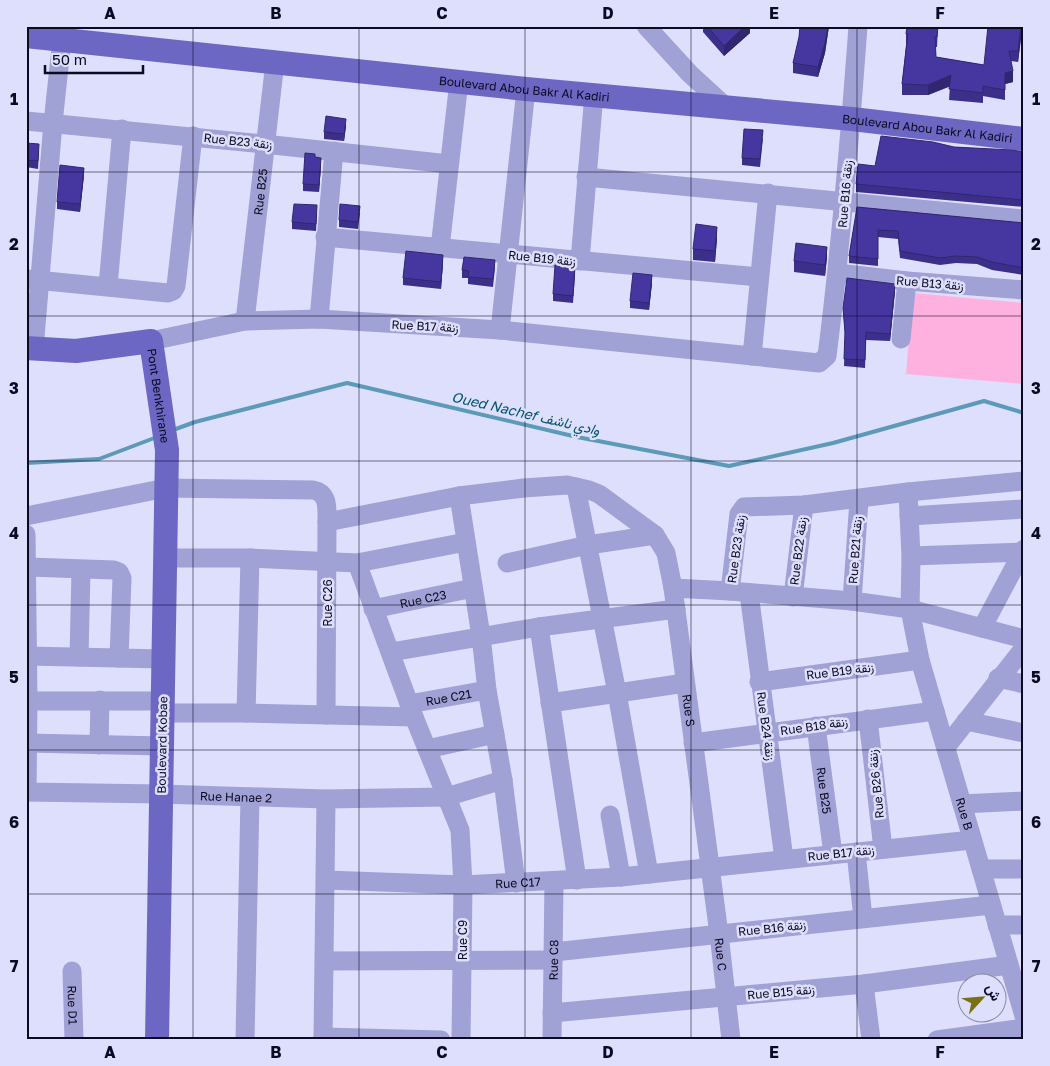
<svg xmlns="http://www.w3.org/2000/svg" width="1050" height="1066" viewBox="0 0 1050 1066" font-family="'Golos Text',Vazirmatn,sans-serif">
<rect width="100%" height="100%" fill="#dddffc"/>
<path fill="#feb1de" d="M913,293L1024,303V384L906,374Z"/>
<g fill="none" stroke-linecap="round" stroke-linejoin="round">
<path stroke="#5c9ab8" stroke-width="4" d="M173,430L195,422L347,383L577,437L729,466L833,443L984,401L1024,413
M26,463L99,459L157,437"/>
<g stroke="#a0a1d4" stroke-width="19">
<path d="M646,26L690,74L725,106"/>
<path d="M26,121L264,144L449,164"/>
<path d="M586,177L1024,219"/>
<path d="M325,237L759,277"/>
<path d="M440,248L459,81"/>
<path d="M580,261L594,94"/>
<path d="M837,273L907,281L1024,290"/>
<path d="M26,279L168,293L173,291L176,286L193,136"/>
<path d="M108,286L122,129"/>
<path d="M319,319L334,151"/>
<path id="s1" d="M245,321L275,62"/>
<path d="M500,330L526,89"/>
<path d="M901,339L907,281"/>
<path d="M151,341L245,321L319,319L500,330L819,363L827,356C841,246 850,136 858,26"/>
<path d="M34,349L53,123L62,39"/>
<path d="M752,356L768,193"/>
<path d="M576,487L617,693L649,874"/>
<path id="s2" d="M908,492L911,556L910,609L920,660L1024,1016"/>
<path d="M459,496L481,636L487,690L503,780L516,883"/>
<path d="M26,516L166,488L313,490C329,493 327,509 327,522L326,715"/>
<path d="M909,516L1024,509"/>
<path id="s3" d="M327,522L459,496L524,488L567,485L589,490L599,494L655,535L666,553L673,588L719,934L731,1040"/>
<path d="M26,534L28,701L27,792"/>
<path d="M911,556L1022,552"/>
<path d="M165,558H250L357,563L466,542"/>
<path d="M357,563L414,717L460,830L463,885L461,1040"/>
<path d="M507,563L588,545L655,535"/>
<path d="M28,567L114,570L119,572L122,578L119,658"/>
<path d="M673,588L730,591L852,601L910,609L1024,639"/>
<path d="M730,591L739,514L744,507L804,505L908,492L1024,481"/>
<path d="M749,593L784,859"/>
<path d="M793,597L804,505"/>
<path d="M852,601L859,500"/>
<path id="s4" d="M373,609L473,588"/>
<path d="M539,627L577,880"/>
<path d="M982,628L1024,549"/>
<path d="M391,652L539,627L676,609"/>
<path d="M27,656L163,659"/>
<path d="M79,657L81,570"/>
<path d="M998,678L1024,684"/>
<path d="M759,682L920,660"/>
<path d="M28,701H163"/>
<path d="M550,703L685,683"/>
<path id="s5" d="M409,704L487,690"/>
<path d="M163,713H246L414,717"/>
<path d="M246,713L250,558"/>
<path d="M868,719L883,849"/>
<path d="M966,721L1024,733"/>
<path id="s6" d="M816,726L833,854"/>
<path d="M27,743L162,746"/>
<path d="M693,743L935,711"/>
<path d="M99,745L100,700"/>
<path d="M946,747L1024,648"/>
<path d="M427,749L495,734"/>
<path id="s7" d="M26,792L160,794L326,799L446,797L503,780"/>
<path d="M962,804L1024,801"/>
<path d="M610,815L621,877"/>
<path d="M856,852L863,918"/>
<path d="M981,869H1024"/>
<path id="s8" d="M326,880L463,885L621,877L972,840"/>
<path d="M997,925H1024"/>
<path d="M554,952L991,905"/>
<path d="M324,961L553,960"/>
<path id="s9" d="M72,971L74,1040"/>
<path d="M864,984L871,1040"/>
<path d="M552,1013L864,984L1009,965"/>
<path d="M323,1037L441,1040"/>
<path d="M245,1040L250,797"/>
<path d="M323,1040L326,799"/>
<path id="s10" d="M552,1040L554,881"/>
<path d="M937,1040L1024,1028"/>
</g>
<g stroke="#6c67c3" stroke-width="24">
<path id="s11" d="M26,36L526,89L852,119L1024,139"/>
<path id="s12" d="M26,348L76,351L151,341L167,450L157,1040"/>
</g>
</g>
<path fill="#3c2f8a" d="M703,26H750V33L724,56L703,32Z
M800,26H829L825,53L818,77L793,73V63L799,37Z
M907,26H938L937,47H935L936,57L984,65L1022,26L1018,62L1011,61L1013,82L1005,84V100L983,96V103L949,100L950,86L928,95H902V84L906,45V34Z
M346,126L344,141L324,139V132Z
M763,138L760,167L742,165V158Z
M26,143L39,151L38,169L26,167Z
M954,147L1024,152V207L856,192V184L875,166Z
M321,165L319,192L303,191V184Z
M84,175L80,212L57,209V202Z
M857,207L1024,223V275L992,270L977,264L956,263L940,265L900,258L898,239L878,237V266L849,263V256Z
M317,213L316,231L292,229V222Z
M360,213L358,229L339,227V220Z
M717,238L715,262L693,260V249Z
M827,257L825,276L794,272V261Z
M443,262L441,289L403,285V278Z
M495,267L493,287L468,284V278H462V270Z
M575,274L573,303L553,301V294Z
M652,283L649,310L630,308V301Z
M895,291L890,341L866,340L865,368L844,366L845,336L843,308Z"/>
<path fill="#312670" d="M745,26H750V33L724,56V46Z
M828,26H829L825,53L818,77V67Z
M1021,26L1022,32L1018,62V51Z
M1013,71V82L1005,84V73Z
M951,75V86L928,95V85Z
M346,119V126L344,141V134Z
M321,158V165L319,192V185Z
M84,168V175L80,212V204Z
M717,227V238L715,262V251Z
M827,247V257L825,276V265Z
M443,255V262L441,289V282Z
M652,275V283L649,310V303Z
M895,284V291L890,341V334Z"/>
<path fill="#4637a0" stroke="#312670" d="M707,26H745L724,46Z
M800,26H828L825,43L818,67L793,63L799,37Z
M907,26H938L937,37H935L936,57L984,65L988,26H1021L1018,51H1009L1013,71L1005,73V90L983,86V93L949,89L951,75L928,85L902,84L908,34H906Z
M326,116L346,119L344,134L324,132Z
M744,129L763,130L760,159L742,158Z
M881,136L933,142L954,147L1012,150L1024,152V200L856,184L858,164L875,166Z
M26,143L39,144L38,161L26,160Z
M305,153L315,154V157L321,158L319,185L303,184Z
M60,165L84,168L80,204L57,202Z
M294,204L317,205L316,224L292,222Z
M340,204L360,206L358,222L339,220Z
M857,207L1024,223V268L992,262L977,257L956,256L940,258L900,251L898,231L878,230V259L849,256Z
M696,224L717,227L715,251L693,249Z
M796,243L827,247L825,265L794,261Z
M406,251L443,255L441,282L403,278Z
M464,257L495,260L493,279L468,277L469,271L462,270Z
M555,265L575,267L573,296L553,294Z
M633,273L652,275L649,303L630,301Z
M847,278L895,284L890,334L866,332L865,360L844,359L845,332L843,308Z"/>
<path fill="none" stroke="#0c0922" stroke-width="1" stroke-opacity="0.55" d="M193,26V1040M359,26V1040M525,26V1040M691,26V1040M857,26V1040M26,172H1024M26,316H1024M26,461H1024M26,605H1024M26,750H1024M26,894H1024"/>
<g text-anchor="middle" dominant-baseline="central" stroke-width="5" stroke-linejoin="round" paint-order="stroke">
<g font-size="12" fill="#0c0922" stroke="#dddffc">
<text stroke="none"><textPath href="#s11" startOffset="501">Boulevard Abou Bakr Al Kadiri</textPath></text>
<text stroke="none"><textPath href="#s11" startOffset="906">Boulevard Abou Bakr Al Kadiri</textPath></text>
<text transform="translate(238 141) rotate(6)">Rue B23 زنقة</text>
<text stroke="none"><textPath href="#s1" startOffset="130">Rue B25</textPath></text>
<text transform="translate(845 194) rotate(-85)">Rue B16 زنقة</text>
<text transform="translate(542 258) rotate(6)">Rue B19 زنقة</text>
<text transform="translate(930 283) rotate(5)">Rue B13 زنقة</text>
<text transform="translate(425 326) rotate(3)">Rue B17 زنقة</text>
<text stroke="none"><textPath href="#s12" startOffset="181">Pont Benkhirane</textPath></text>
<text transform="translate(736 549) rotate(-82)">Rue B23 زنقة</text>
<text transform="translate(855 550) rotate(-86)">Rue B21 زنقة</text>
<text transform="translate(798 551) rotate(-83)">Rue B22 زنقة</text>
<text stroke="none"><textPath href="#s4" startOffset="51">Rue C23</textPath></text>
<text transform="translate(327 603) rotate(-90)">Rue C26</text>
<text transform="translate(840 671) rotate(-7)">Rue B19 زنقة</text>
<text stroke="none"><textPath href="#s5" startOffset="40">Rue C21</textPath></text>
<text stroke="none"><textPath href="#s3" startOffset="526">Rue S</textPath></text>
<text transform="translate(766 726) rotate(82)">Rue B24 زنقة</text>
<text transform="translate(814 726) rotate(-8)">Rue B18 زنقة</text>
<text transform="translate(162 745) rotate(-89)">Boulevard Kobae</text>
<text transform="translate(876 784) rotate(-96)">Rue B26 زنقة</text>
<text stroke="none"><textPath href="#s6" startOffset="65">Rue B25</textPath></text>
<text stroke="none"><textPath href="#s7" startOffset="210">Rue Hanae 2</textPath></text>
<text stroke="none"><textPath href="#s2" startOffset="329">Rue B</textPath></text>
<text transform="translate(841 853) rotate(-6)">Rue B17 زنقة</text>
<text stroke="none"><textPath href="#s8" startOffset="192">Rue C17</textPath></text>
<text transform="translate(772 928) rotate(-6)">Rue B16 زنقة</text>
<text transform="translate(462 940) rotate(-90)">Rue C9</text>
<text stroke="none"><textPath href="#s3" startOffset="772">Rue C</textPath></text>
<text stroke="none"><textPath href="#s10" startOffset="80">Rue C8</textPath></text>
<text transform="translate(781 992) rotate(-5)">Rue B15 زنقة</text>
<text stroke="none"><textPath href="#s9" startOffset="34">Rue D1</textPath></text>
</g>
<g font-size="14" font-style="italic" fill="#01546a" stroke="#dddffc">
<text transform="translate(526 413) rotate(13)">Oued Nachef وادي ناشف</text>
</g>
</g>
<rect width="1050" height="1066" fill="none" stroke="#dddffc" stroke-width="55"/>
<g transform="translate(982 998) rotate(64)"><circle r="24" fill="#dddffc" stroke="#8989a5"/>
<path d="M0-4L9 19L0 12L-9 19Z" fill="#797010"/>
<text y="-8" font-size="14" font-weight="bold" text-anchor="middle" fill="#0c0922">ش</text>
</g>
<path d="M45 65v8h98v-8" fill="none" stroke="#0c0922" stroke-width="2.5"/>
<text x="52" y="65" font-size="15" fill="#0c0922" stroke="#dddffc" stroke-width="4" paint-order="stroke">50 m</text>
<rect x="28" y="28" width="994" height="1010" fill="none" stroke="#0c0922" stroke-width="2"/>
<g font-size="16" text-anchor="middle" font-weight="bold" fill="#0c0922">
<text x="110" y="19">A</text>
<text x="276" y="19">B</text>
<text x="442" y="19">C</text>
<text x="608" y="19">D</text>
<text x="774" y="19">E</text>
<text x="940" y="19">F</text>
<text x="14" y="105">1</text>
<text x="1036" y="105">1</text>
<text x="14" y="250">2</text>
<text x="1036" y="250">2</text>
<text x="14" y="394">3</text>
<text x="1036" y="394">3</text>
<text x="14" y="539">4</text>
<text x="1036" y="539">4</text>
<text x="14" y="683">5</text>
<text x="1036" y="683">5</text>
<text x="14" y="828">6</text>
<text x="1036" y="828">6</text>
<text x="14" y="972">7</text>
<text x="1036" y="972">7</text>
<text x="110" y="1058">A</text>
<text x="276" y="1058">B</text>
<text x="442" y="1058">C</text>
<text x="608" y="1058">D</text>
<text x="774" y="1058">E</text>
<text x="940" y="1058">F</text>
</g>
</svg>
